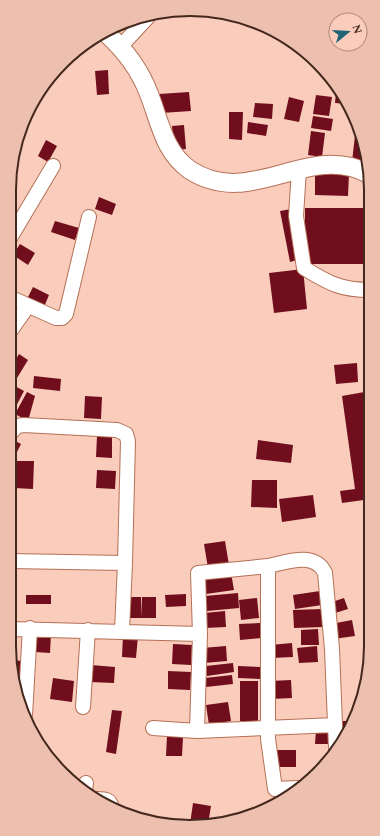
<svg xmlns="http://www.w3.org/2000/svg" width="380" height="836" viewBox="0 0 380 836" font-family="Spectral,serif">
<rect width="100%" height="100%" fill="#faccbb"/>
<path fill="#700e1d" d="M108,70L109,94L97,95L95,71Z
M189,92L191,111L161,113L159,94Z
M336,92H341L348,104L335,103Z
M316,95L332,97L329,116L313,114Z
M289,97L304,101L299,122L284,119Z
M255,103L273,104L272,119L253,117Z
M229,112H243L242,140L229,139Z
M313,116L333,119L331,131L311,128Z
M248,122L268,125L266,136L247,133Z
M184,125L186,149L174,150L172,126Z
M311,131L325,133L322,157L308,155Z
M355,135L361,136L369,164L352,162Z
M46,140L57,146L48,162L38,156Z
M315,172L349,173L348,196L315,195Z
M99,197L116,204L112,215L95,209Z
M9,202L14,204L9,216Z
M305,208H370V264H305Z
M291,209L301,259L290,262L280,211Z
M55,221L79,228L75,240L51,232Z
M20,244L35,253L28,265L13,255Z
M303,269L307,309L274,313L269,273Z
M33,287L49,295L44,307L27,299Z
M19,354L28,360L17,378L9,371Z
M357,363L358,382L336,384L334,365Z
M34,376L61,379L60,391L33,388Z
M13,385L24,391L13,412L9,411V393Z
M370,391L371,499L342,503L340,491L355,489L342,396Z
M27,392L35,396L28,421L15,414Z
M85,396L102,397L101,419L84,418Z
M97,436H112V458L96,457Z
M10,438L21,444L17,452L9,448Z
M258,440L293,445L291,463L256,459Z
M15,461H34L33,489L14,488Z
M97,470L116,471L115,489L96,488Z
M252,480H277V508L251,507Z
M313,495L316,517L282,522L279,499Z
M225,541L229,565L208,568L204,544Z
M231,573L234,590L206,594L204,577Z
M320,591L322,605L295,609L293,595Z
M238,593L239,608L207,611L205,596Z
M186,594V606L166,607L165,595Z
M26,595H51V604H26Z
M125,597H141V618H125Z
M142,597H156V618H141Z
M257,598L259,618L241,620L239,600Z
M344,598L348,609L332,614L329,603Z
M322,609L323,627L294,628L293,610Z
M225,611L226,627L205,628L204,613Z
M352,620L355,636L333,639L331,624Z
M260,623L261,638L240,640L239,624Z
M318,629L319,645H301V630Z
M36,633L51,634L50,653L35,652Z
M123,635L138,636L136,658L122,657Z
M292,643L293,657L271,658L270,645Z
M173,644L192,645L191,665L172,664Z
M226,646L227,661L204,663L202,648Z
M317,646L318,662L299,663L297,648Z
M11,660L22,661V676L14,675Z
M233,663L234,672L207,676L206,666Z
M91,665L115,667L114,683L90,682Z
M238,666L260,667V679L238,678Z
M168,671L191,672L190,690L168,689Z
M232,675L233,684L206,687L205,678Z
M53,678L74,681L72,702L50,699Z
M291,680L292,698L271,699L270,681Z
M240,681H258V721H240Z
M228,702L231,721L209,725L206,705Z
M112,710L122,711L116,754L106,752Z
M339,721H354L343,738H340Z
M332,729V744H315L316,730Z
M167,736L183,737L182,756H166Z
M274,750H296V767H274Z
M193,803L211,806L208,824H190Z"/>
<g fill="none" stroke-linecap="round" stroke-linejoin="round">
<defs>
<path id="minor" d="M121,46L148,17
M299,169L296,216L304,268C328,283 341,290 370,290
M9,240L53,166
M9,297L56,318H62L66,314L89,217
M9,333L28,306
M9,435L17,426L24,425L117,430L126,434L128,441L125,563
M9,561L125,563L122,631
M9,629L200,634L198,573L268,566
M83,707L88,630
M25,715L30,628
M153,728L197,731L335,725
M197,731L200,634
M298,788L275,789L268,739V566C287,562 315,551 325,573L332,649L336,749
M85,791L86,783
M95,799C103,799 110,798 112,808"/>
<path id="tertiary" d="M106,33C125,50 140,70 149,94C160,122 164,152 190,170C251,210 308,141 369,174"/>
</defs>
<use href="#minor" stroke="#b57057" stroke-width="16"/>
<use href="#tertiary" stroke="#b57057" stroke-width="20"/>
<use href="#minor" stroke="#fff" stroke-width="14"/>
<use href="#tertiary" stroke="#fff" stroke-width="18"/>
</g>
<path d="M0 0H380V836H0ZM190 16H190A174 174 0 0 1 364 190V646A174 174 0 0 1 190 820H190A174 174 0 0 1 16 646V190A174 174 0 0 1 190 16Z" fill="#ecbfae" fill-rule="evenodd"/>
<path fill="none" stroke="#45281d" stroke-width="2" d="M190 16H190A174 174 0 0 1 364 190V646A174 174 0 0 1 190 820H190A174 174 0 0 1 16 646V190A174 174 0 0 1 190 16Z"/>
<g transform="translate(348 32) rotate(72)"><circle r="19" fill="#faccbb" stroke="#b28a7c"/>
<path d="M0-3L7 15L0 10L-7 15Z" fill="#216476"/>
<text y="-6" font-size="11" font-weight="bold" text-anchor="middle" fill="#45281d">N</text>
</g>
</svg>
